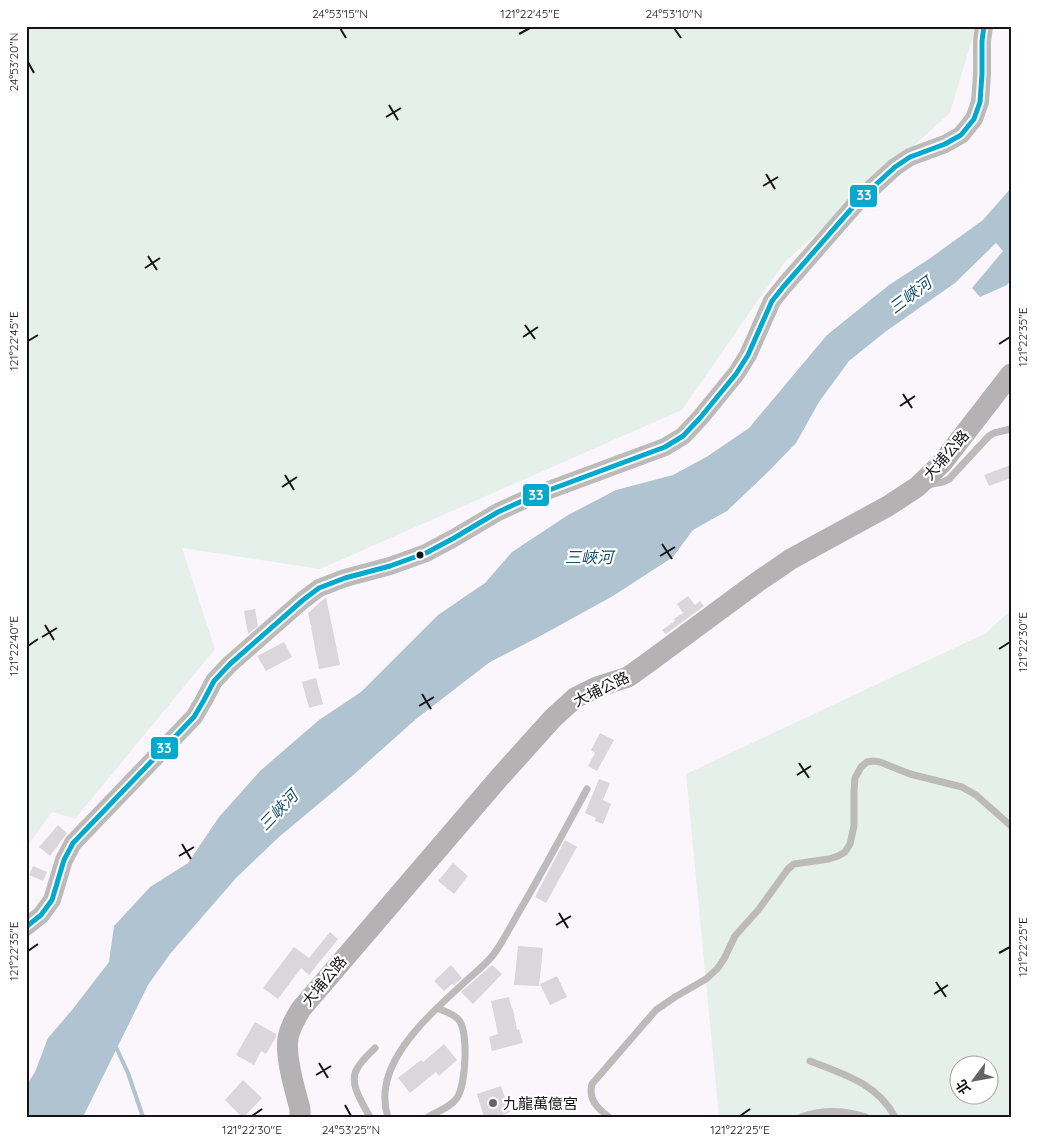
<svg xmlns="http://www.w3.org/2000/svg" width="1037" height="1143" viewBox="0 0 1037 1143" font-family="Quicksand,'Noto Sans TC',sans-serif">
<rect width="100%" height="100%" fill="#fbf6fb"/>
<path fill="#e6f0ea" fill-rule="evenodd" d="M26,26H976L950,113L784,263L682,410L320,569L182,548L215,649L75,819L52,812L26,848Z
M1011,610V1117H719L686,774L986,633ZM960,1066H990V1096H960Z"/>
<path fill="#afc4d0" d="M1011,188V280L1007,285L980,297L972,288L1003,251L996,243L955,283L885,332L849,361L819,402L796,443L770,470L727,511L693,530L673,557L613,596L544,634L490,662L416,719L351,777L280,836L236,878L170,954L148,985L83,1117H26V1086L35,1072L48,1038L72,1010L109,962L114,926L150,887L188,863L219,817L260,771L319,720L361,692L438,615L485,583L512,552L568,515L616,490L673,475L708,456L749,428L827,335L889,285L929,259L983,220Z"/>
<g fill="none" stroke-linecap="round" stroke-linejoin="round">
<path stroke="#afc4d0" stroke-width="4" d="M115,1045L128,1073L143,1117"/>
</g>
<path fill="#dbd5dc" d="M1011,465V478L989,486L984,475Z
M688,596L695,605L700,601L704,606L666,634L662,630L675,621L674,619L683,613L677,604Z
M326,597L340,665L319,669L311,627L313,626H311L308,613Z
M255,609L258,626L248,634L244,611Z
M284,642L292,657L266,671L257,656Z
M316,678L323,704L309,708L302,682Z
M600,733L614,740L597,771L588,766L595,753L591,750Z
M599,779L610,783L603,800L611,804L603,824L595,821L596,818L585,813Z
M58,825L67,833L50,856L39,847Z
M565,840L577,847L546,903L535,897Z
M453,863L468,876L454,894L438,881Z
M33,866L47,872L43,881L29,875Z
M330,932L338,939L309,975L301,968L278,999L263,988L294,947L309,958Z
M518,946L543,948L539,986L514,985Z
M451,965L462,978L454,985L452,984L444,991L434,981Z
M492,965L502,974L473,1004L461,992Z
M557,976L567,997L550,1005L540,984Z
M509,997L512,1009H513L517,1030L519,1029L523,1043L492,1051L489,1037L498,1034L491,1001Z
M255,1022L276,1034V1037L266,1054L261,1051L254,1065L236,1055Z
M444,1044L457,1060L439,1076L436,1072L410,1093L398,1078L421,1060L423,1062Z
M243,1080L262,1098L244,1117H242L225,1100Z
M501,1086L510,1112L497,1117H484L477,1094Z"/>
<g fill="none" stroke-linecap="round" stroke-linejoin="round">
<path stroke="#bdbaba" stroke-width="7" d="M927,485L943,482L949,479L989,436L994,433L1011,429
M810,1061C843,1074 877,1083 895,1117
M370,1117C363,1104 348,1083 357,1069C361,1061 369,1054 375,1048
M388,1117C370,1063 432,1013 467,980C477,971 489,962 496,951C506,936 514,920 523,905C545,867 566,828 587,789
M428,1117C438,1111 451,1107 457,1098C466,1084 469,1030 458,1019C452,1013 444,1011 437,1008
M609,1117C597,1108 588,1099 592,1084L656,1010L675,997L706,979L717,969L724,959L735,936L759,909L788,869L794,864L829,859L838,856L845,852L850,844L854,826V791L855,778L861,767L867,762L873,761L880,762L910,774L962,787L976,795L1011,826
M801,1117C823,1109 844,1110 866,1117"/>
<path stroke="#bdbaba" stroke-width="18" d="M26,927L41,915L52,900L64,860L73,843L194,717L204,700L214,681L230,664L303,600L319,588L345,578L390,566L426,553L454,538L498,512L533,496L665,447L683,436L700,418L736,374L748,355L772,301L784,286L860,199L895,167L910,157L945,144L961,135L974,119L980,102L982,74V41L984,26"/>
<path stroke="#b5b2b4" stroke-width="21" d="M300,1117V1109C295,1090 285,1057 288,1038C290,1027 295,1019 301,1009L499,778L553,718L575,698L597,687L628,677L649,662L756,583L791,559L888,506L917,487L942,463L1011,374"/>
<defs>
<path id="bus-1" d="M26,927L41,915L52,900L64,860L73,843L194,717L204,700L214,681L230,664L303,600L319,588L345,578L390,566L426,553L454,538L498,512L533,496L665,447L683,436L700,418L736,374L748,355L772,301L784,286L860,199L895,167L910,157L945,144L961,135L974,119L980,102L982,74V41L984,26"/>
</defs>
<use href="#bus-1" stroke="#fff" stroke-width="9"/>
<use href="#bus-1" stroke="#00a9ce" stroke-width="5"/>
</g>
<path fill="none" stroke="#161416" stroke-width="2" d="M340,28L346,38M674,28L681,38M519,34L530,28M28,62L34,73M389,105L398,120M386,117L401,108M766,174L775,189M763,186L778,177M148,256L157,270M145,268L160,258M525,325L535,339M523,337L538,327M28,341L38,335M999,344L1010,337M903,394L912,408M900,406L915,396M285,475L294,490M282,487L297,477M662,544L672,559M660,556L675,547M45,625L54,640M42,637L57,628M28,646L38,639M999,649L1010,642M422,694L431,709M419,706L434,697M799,763L809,778M797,775L811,766M182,844L191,859M179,856L194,847M559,913L568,928M556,925L571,916M28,951L38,944M999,953L1010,947M936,982L946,997M934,994L948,985M319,1063L328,1078M316,1075L331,1066M345,1105L351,1116M252,1116L262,1109M740,1116L750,1109"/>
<circle fill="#161416" stroke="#fff" stroke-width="2" cx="420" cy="555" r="4.5"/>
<circle fill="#666366" stroke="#fff" stroke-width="2" cx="493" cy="1103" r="5"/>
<g text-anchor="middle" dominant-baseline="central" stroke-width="4.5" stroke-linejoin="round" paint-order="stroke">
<g font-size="15" fill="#161416" stroke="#fff">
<text transform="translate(946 455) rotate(-49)">大埔公路</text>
<text transform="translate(601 689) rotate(-26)">大埔公路</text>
<text transform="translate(324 981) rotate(-50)">大埔公路</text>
</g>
<g font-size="15" fill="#161416" stroke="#fff" text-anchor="start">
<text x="503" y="1103">九龍萬億宮</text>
</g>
<g font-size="16" font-style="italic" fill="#165269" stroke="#fff">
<text transform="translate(910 295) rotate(-37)">三峽河</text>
<text x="589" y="557">三峽河</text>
<text transform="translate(278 810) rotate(-46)">三峽河</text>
</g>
</g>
<g stroke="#fff" stroke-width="2">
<rect x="849" y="184" width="29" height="24" rx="5" fill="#00a9ce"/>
<rect x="522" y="483" width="28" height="24" rx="5" fill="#00a9ce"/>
<rect x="150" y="736" width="29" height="24" rx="5" fill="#00a9ce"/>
</g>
<g font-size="14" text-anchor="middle" font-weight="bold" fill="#fff">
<text x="864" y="200">33</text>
<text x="536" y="500">33</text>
<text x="164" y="753">33</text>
</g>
<rect width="1037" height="1143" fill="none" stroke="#ffffff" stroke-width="55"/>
<g transform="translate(974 1080) rotate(238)"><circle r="24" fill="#ffffff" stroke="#a2a1a2"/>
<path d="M0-4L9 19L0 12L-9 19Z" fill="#666366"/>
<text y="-8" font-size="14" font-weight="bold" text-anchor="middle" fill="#161416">北</text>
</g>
<rect x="28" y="28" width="982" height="1088" fill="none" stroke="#161416" stroke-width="2"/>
<g font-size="12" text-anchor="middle" fill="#161416">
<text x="340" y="18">24°53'15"N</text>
<text x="530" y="18">121°22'45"E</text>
<text x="674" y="18">24°53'10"N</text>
<text transform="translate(14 62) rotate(-90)" y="4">24°53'20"N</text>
<text transform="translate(1023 337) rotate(-90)" y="4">121°22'35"E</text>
<text transform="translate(14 341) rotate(-90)" y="4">121°22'45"E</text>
<text transform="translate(1023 642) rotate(-90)" y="4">121°22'30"E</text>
<text transform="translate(14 646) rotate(-90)" y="4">121°22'40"E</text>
<text transform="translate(1023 947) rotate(-90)" y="4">121°22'25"E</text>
<text transform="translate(14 951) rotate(-90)" y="4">121°22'35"E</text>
<text x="252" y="1134">121°22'30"E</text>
<text x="351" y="1134">24°53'25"N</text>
<text x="740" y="1134">121°22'25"E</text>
</g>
</svg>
